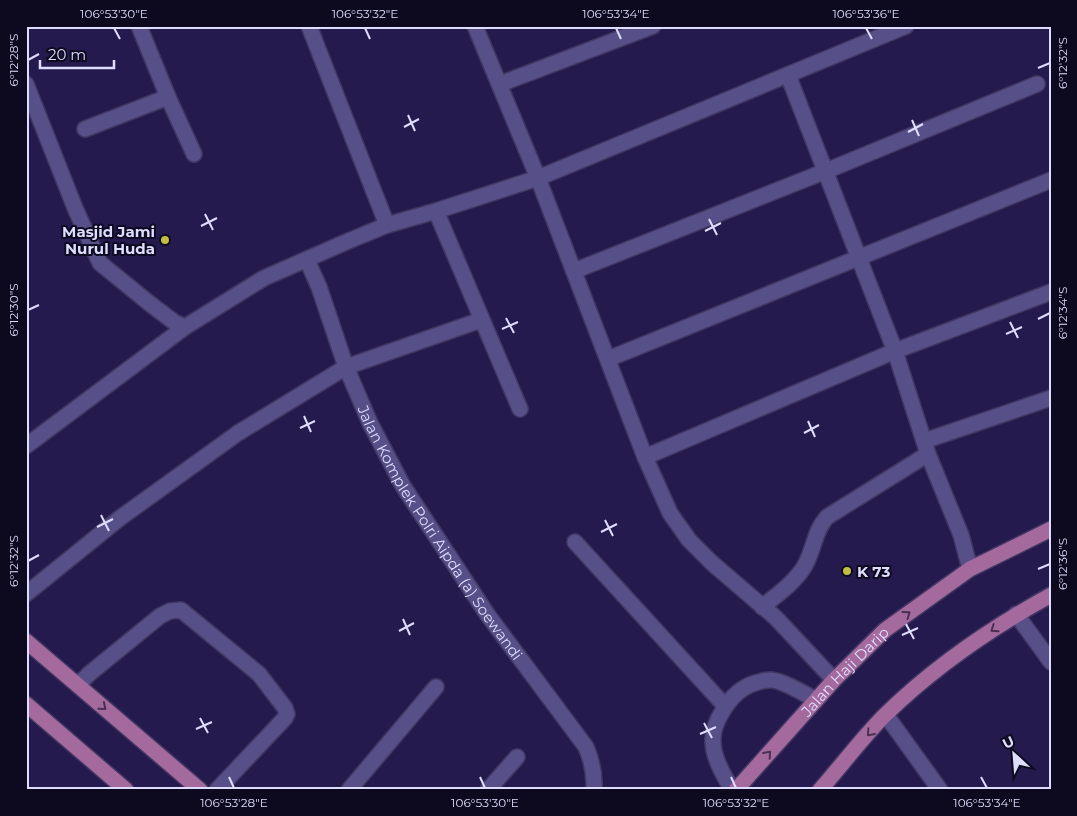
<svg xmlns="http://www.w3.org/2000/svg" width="1077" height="816" viewBox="0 0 1077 816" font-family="Montserrat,sans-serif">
<rect width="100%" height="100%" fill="#241a4d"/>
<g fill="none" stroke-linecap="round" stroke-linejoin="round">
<defs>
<g id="minor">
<path d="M139,26L168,97L194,154"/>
<path d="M309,26L387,225"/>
<path d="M475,26L538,178L906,26"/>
<path d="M788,75L895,351L928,454L961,535L970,569"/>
<path d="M26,84L75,208L100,263L149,303L174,322L185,327L264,278L346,242L387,225L436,211L538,178L645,457L670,513L689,540L712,563L776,618L834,680"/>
<path d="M500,84L653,26"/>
<path d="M85,129L168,97"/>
<path d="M436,211L520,409"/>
<path id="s1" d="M307,260L319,287L346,367L370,423L403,486L487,614L586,747C592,761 595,774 594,790"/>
<path d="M574,271L826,171L1037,84"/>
<path d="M608,359L1051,180"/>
<path d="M924,441L1051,398"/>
<path d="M26,446L185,327"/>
<path d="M645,457L895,351L1051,292"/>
<path d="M575,542L725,706"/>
<path d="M26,594L120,518L238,433L346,367L481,320"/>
<path d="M762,607C777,595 794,583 804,567C814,551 814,531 827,517L928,454"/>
<path d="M1016,614L1051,662"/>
<path d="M78,685L89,674L160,616L170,611L181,610L259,674L285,708L287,714L285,718L217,790"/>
<path d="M886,715L940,790"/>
<path d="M349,790L436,687"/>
<path d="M488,790L517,757"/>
<path d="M732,790C724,775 712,757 713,739C713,722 729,697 744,688C750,684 763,680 770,680C780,679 807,695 816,700"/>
</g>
<g id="major">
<path d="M26,641L200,790"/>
<path d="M26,704L126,790"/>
<path id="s2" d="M736,790L834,680L885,630L970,569L1051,529"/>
<path d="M820,790C842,765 862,738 885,715C934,667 991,628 1051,595"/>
</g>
</defs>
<use href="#minor" stroke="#413662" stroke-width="18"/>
<use href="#major" stroke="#413662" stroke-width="18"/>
<use href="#minor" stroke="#575088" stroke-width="15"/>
<use href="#major" stroke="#a46a9e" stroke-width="15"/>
</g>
<defs><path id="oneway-chevron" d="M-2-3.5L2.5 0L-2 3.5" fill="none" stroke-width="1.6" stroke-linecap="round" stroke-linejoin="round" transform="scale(1.25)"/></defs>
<g stroke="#493052">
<use href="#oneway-chevron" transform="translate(907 614) rotate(-36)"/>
<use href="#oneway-chevron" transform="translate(994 629) rotate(146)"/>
<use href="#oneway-chevron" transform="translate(103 707) rotate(40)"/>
<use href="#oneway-chevron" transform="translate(870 733) rotate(131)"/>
<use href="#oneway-chevron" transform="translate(768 754) rotate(-49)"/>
</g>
<path fill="none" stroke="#dfddfe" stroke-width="2" d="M114,28L120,39M365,28L370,39M616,28L621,39M866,28L872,39M28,60L39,54M1038,68L1050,63M408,115L415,131M912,120L919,136M404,127L419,119M908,132L923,124M205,214L213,230M709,219L717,235M201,226L217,218M705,231L721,223M28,310L39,305M506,318L514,333M1038,319L1050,313M1010,322L1018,338M502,329L518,322M1006,334L1022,327M304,416L311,432M808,421L815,437M300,428L315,421M804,433L819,425M101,515L109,531M605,520L613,536M97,527L113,519M601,532L617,524M28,561L39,555M1038,569L1050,564M403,619L410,635M906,624L914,639M399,631L414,623M902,635L918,628M200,718L208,733M704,723L712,738M196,729L212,722M700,734L716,727M229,777L234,788M480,777L485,788M731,777L736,788M981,777L987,788"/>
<g fill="#c1be40" stroke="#0d0a20" stroke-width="2">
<circle cx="165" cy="240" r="5"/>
<circle cx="847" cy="571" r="5"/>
</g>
<g text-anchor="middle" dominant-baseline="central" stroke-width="4" stroke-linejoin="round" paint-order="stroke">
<g font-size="15" font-weight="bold" fill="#dfddfe" stroke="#0d0a20" text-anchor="end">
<text x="155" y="231">Masjid Jami<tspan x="155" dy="17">Nurul Huda</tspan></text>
<text x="857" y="571" text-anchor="start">K 73</text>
</g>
<g font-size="15" fill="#dfddfe" stroke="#0d0a20">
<text stroke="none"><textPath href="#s1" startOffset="305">Jalan Komplek Polri Aipda (a) Soewandi</textPath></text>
<text stroke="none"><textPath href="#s2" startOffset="161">Jalan Haji Darip</textPath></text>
</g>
</g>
<rect width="1077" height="816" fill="none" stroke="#0d0a20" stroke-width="55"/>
<g transform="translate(1014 754) rotate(334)" stroke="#0d0a20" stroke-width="4" paint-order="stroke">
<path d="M0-4L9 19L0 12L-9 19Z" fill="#dfddfe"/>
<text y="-8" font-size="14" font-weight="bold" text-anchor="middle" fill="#dfddfe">U</text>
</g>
<path d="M40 60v8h74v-8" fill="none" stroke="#dfddfe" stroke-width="2.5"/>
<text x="48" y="60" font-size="15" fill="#dfddfe" stroke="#0d0a20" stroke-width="4" paint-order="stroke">20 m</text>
<rect x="28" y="28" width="1022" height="760" fill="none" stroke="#dfddfe" stroke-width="2"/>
<g font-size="12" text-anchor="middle" fill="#dfddfe">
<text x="114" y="18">106°53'30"E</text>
<text x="365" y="18">106°53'32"E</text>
<text x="616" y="18">106°53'34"E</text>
<text x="866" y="18">106°53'36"E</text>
<text transform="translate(14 60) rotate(-90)" y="4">6°12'28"S</text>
<text transform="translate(1063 63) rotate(-90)" y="4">6°12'32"S</text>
<text transform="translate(14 310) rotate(-90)" y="4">6°12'30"S</text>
<text transform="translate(1063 313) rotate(-90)" y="4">6°12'34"S</text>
<text transform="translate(14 561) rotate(-90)" y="4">6°12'32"S</text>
<text transform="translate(1063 564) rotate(-90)" y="4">6°12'36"S</text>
<text x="234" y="807">106°53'28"E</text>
<text x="485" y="807">106°53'30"E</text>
<text x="736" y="807">106°53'32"E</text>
<text x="987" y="807">106°53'34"E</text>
</g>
</svg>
